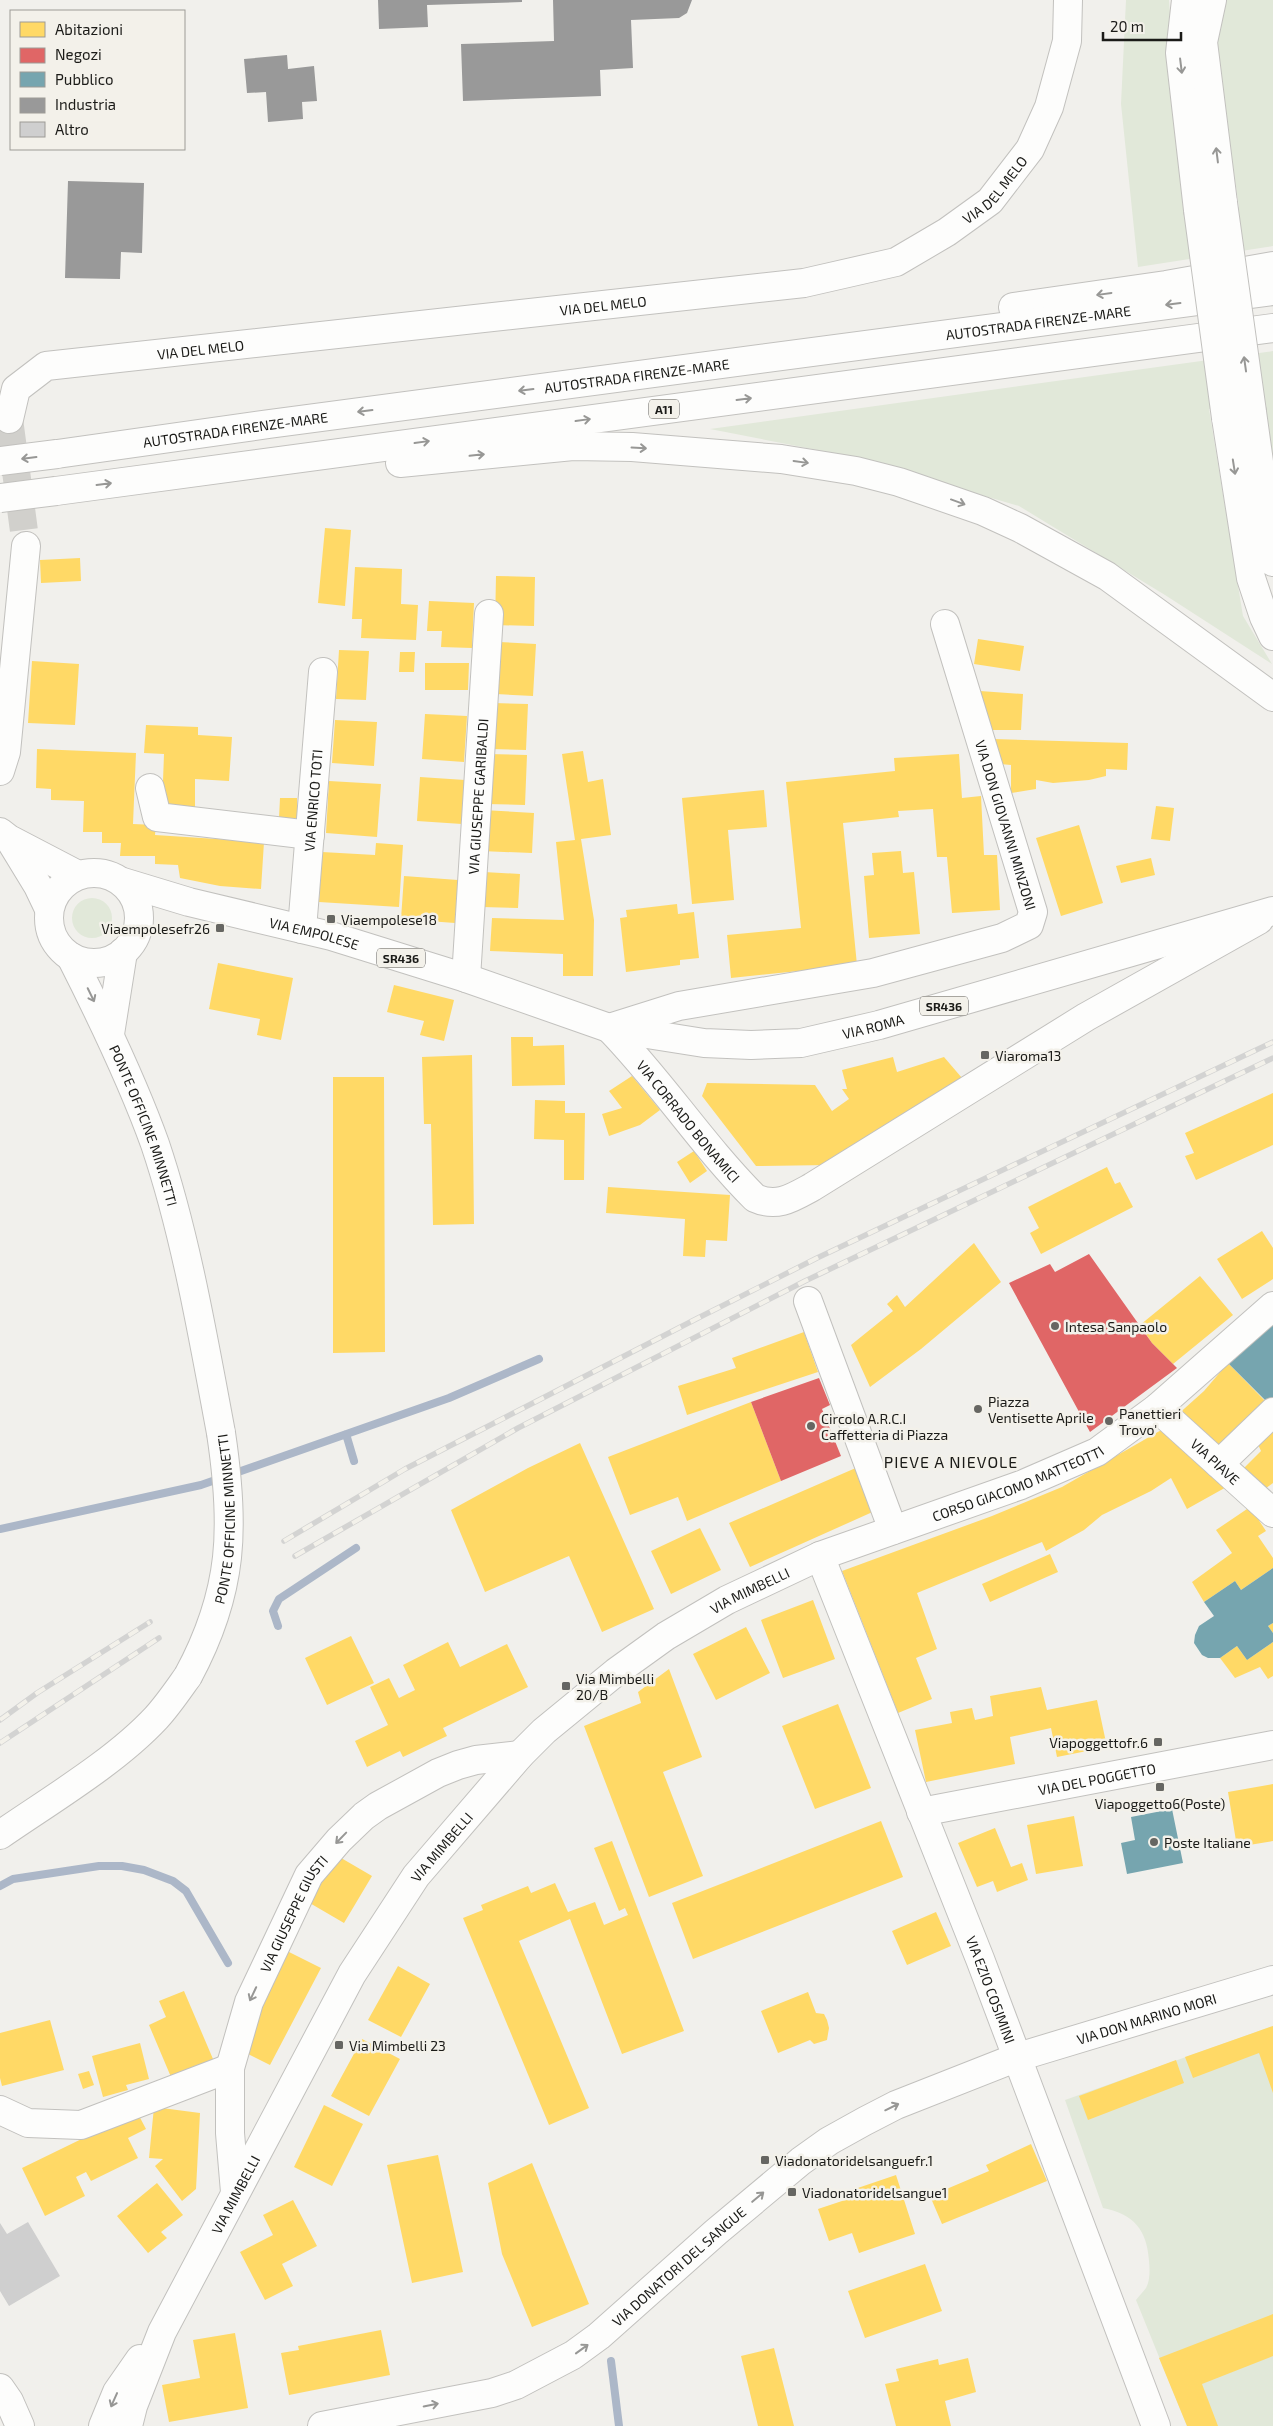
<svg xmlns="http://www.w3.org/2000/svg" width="1273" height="2426" viewBox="0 0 1273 2426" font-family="'Exo 2',sans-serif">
<rect width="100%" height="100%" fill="#f1f0ec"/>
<path fill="#e1e8d9" d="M1126,0H1169L1185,217L1239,207L1216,50L1223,10L1227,0H1273V246L1138,267L1121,104Z
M1273,351V470L1263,399L1209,409L1243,616L1272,664L1165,595L1019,506L848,456L710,429Z
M72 918a20 20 0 1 1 40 0a20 20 0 1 1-40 0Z
M1273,2026V2426H1187L1136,2300C1139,2296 1143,2292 1146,2288C1150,2281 1150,2270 1149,2261C1147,2230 1134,2214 1103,2208L1065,2100Z"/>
<path fill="#ffd966" d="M325,528L351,530L345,606L318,603Z
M80,558L81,581L41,583L40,560Z
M355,567L402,569L401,604L418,605L416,640L361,638L362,619H352Z
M496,576L535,577L534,626L495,625Z
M429,601L474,603L472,648L441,647L442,631H427Z
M978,639L1024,646L1020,671L974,664Z
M499,642L536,644L533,696L496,694Z
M339,650L369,651L366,700L336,699Z
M400,652H415L414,672H399Z
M32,661L79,664L75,725L28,723Z
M425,663H469L468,690H425Z
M980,691L1023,694L1021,730H989Z
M493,703L528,704L526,750L491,749Z
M425,714L467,716L464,762L422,759Z
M335,720L377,722L374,766L332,763Z
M146,725L198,727V735L232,737L229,781L195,779V809L162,808L164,754L144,753Z
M993,739L1128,743L1127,770L1106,769V776L1089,780L1053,783L1036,780V789L1011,793V765L1000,764Z
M37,749L136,753L133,824L156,825L155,835L264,842L261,889L220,886L180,878L178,865L155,864V856H120L121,843H102V832H83L84,801L51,800V789L36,788Z
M583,751L588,782L603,779L611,835L581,839L594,920L593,976H563V954L490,951L492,918L564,920L556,842L575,840L562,754Z
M488,754L527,755L525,805L486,804Z
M959,754L962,798L981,796L984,855H997L1000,910L952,913L947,857H937L933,809L898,811L899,817L843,823L857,965L731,978L727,935L801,928L786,782L895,771L894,758Z
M420,777L465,780L462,824L417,821Z
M329,781L381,784L377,837L326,833Z
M764,790L767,827L728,830L734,900L692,904L682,798Z
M280,798H297V818H279Z
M1156,806L1174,808L1170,841L1151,839Z
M483,810L534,813L532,853L481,851Z
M1079,825L1103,903L1061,916L1036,838Z
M376,843L403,845L399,907L319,902L322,852L375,855Z
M901,851L903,873L914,872L920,934L869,938L864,876L874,875L872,853Z
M1151,858L1155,875L1121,883L1116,866Z
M484,872L520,874L518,908L482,907Z
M404,876L458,880L455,923L401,919Z
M677,904L678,914L694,912L699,958L680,960V965L626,972L620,918L627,917L626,910Z
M218,963L293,978L281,1040L257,1035L260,1019L209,1009Z
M394,985L454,1000L444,1041L420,1035L424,1021L387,1012Z
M511,1037H533V1046L564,1045L565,1085L512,1086Z
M472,1055L474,1224L433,1225L431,1124H424L422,1057Z
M893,1057L897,1072L944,1057L962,1078L829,1165L756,1166L702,1096L707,1083L815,1085L832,1111L849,1099L842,1089H847L842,1070Z
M632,1076L660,1110L640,1125L609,1136L602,1114L622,1108L609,1091Z
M333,1077H384L385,1352L333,1353Z
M1273,1093V1145L1196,1180L1185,1156L1194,1153L1185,1133Z
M535,1100L565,1101V1113H585L584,1180H564V1140L534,1139Z
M694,1151L707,1171L690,1183L677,1162Z
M1107,1167L1115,1184L1120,1182L1133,1207L1041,1254L1030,1233L1039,1228L1028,1207Z
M608,1187L730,1195L727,1241L706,1240L705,1257L683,1256L685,1219L606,1213Z
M1262,1231L1273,1248V1279L1242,1299L1217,1259Z
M974,1243L1001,1282L921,1349L870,1387L851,1345L893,1311L887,1304L897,1295L905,1307Z
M1200,1276L1233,1315L1173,1364L1152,1343L1140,1325Z
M804,1332L818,1372L687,1415L678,1386L736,1368L732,1358Z
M1228,1363L1267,1403L1215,1458L1175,1417L1204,1391Z
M751,1402L781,1481L687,1521L678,1497L630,1515L608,1457Z
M1170,1425L1230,1485L1187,1509L1171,1478L1151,1491L1102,1515L1084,1530L1046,1551L1042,1542L917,1593L937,1649L916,1658L932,1699L898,1713L842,1571L992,1516L1062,1487Z
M1273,1426V1483L1262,1491L1241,1471L1261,1451L1256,1440Z
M580,1443L654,1609L602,1632L569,1556L485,1592L451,1510L528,1468Z
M858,1467L877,1510L750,1567L729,1523Z
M1250,1507L1266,1531L1258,1536L1273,1558V1568L1241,1590L1235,1581L1204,1602L1192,1582L1232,1553L1216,1530Z
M700,1528L721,1570L671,1594L651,1551Z
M1050,1554L1058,1572L990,1602L982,1584Z
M813,1600L835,1659L783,1678L761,1620Z
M1273,1623V1633L1268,1626Z
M746,1627L770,1673L716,1700L693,1654Z
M351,1636L374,1683L327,1705L305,1658Z
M448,1642L460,1667L507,1644L528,1687L443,1728L447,1736L403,1757L400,1751L367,1767L355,1741L388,1725L370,1687L389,1678L399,1698L415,1690L403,1665Z
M1273,1642V1676L1268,1679L1260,1667L1235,1678L1220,1658L1237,1646L1247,1660Z
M669,1669L702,1757L663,1772L703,1876L649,1897L584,1726L641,1703L638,1692Z
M1041,1687L1047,1710L1097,1700L1107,1747L1057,1757L1051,1728L1010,1737L1015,1764L926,1782L915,1730L952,1723L950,1712L972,1708L975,1720L993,1716L990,1696Z
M838,1704L871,1788L815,1809L782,1726Z
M1273,1784V1841L1237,1847L1228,1792Z
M1074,1816L1083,1866L1036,1874L1027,1825Z
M881,1821L903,1877L693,1959L672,1903Z
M995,1828L1011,1867L1022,1863L1028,1880L997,1892L993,1881L977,1887L958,1843Z
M612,1841L684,2031L622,2054L570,1919L519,1941L589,2108L549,2125L463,1918L483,1910L481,1905L528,1886L531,1893L555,1883L568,1912L595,1902L604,1925L628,1915L625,1908L619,1911L594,1848Z
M336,1855L372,1876L344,1923L308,1902Z
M936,1912L951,1946L907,1965L892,1931Z
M287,1951L321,1968L270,2065L238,2049Z
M398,1966L430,1984L401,2037L368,2020Z
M184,1991L213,2059L171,2077L149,2025L166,2017L159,2001Z
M808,1992L816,2013L824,2014L827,2020L829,2028L827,2040L814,2044L810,2040L778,2053L761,2011Z
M50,2020L64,2070L2,2086L0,2078V2033Z
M1273,2026V2093L1259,2053L1193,2078L1185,2057Z
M362,2039L400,2059L369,2116L331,2096Z
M140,2043L149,2079L126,2085L128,2090L103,2097L92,2056Z
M1176,2060L1184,2083L1088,2120L1079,2096Z
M89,2071L94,2085L83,2089L78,2074Z
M324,2105L363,2124L332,2186L294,2167Z
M154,2107L200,2113L196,2189L182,2201L155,2166L163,2159L149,2158Z
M137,2112L146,2129L128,2138L138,2158L91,2181L86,2172L76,2177L85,2196L45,2216L22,2168Z
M1031,2144L1047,2181L942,2224L930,2196L989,2171L986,2165Z
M438,2155L463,2272L412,2283L387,2165Z
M532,2163L589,2304L532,2327L502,2254L488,2183Z
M896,2175L915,2234L859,2253L852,2233L829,2241L818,2209L848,2199L846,2192Z
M157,2183L183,2215L161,2232L167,2238L148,2253L117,2216Z
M293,2200L317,2246L282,2264L293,2286L265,2300L240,2252L273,2235L263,2215Z
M925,2264L942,2311L865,2338L848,2291Z
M1273,2314V2356L1202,2384L1218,2426H1187L1159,2358Z
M381,2330L390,2375L289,2395L281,2353L299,2350L298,2346Z
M235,2333L248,2408L169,2422L162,2385L200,2378L193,2340Z
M774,2348L794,2426H758L741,2356Z
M968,2358L976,2392L945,2401L951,2426H896L885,2384L899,2381L896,2369L938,2359L939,2365Z"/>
<path fill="#e06666" d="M1089,1254L1152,1343L1177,1368L1090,1432L1009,1283L1050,1264L1055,1272Z
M819,1378L830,1405L822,1409L841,1456L781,1481L751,1402Z"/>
<path fill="#76a5af" d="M1273,1324V1404L1271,1406L1228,1363Z
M1273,1568V1623L1268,1626L1273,1633V1642L1247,1660L1237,1646L1220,1658H1208L1202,1655L1194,1643L1195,1635L1199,1626L1214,1616L1204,1602L1235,1581L1241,1590Z
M1172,1809L1183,1863L1127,1874L1121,1843L1135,1840L1131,1817Z"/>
<path fill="#999" d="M378,0H522V2L427,5L428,27L379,29Z
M553,0H692L687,13L679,18L631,20L633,68L600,70L601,96L463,101L461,44L554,41Z
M287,55L288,69L314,66L317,101L302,102L303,119L268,122L266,92L247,93L244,59Z
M68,181L144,183L142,253L121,252L120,279L65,278Z"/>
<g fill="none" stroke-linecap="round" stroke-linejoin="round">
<path stroke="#acb7c8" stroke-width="8" d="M346,1434L354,1461
M0,1529L201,1485L449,1398L539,1359
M278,1626L273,1611L279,1599L356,1548
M0,1886L13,1879L99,1866H122L144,1870L173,1881L186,1891L228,1963
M611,2361L619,2426"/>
</g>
<path fill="#cfcfcf" d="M28,2222L60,2276L9,2306L0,2291V2223L7,2234Z"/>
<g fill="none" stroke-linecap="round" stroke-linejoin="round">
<path stroke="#d1d0cc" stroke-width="28" stroke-dasharray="28 14" stroke-linecap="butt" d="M9,419L26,546"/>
<defs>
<g id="minor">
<path id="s1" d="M9,419L16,389L46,366L804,283L896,262L947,232L990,201L1030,149L1049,107L1067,41L1068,0"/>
<path id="s2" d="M945,624L1033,912L1029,925L1002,938L873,973L679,1006L609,1028C661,1081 702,1145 755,1198C777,1208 792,1198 812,1187L1086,1017L1259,920"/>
<path d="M0,771L6,752L26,546"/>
<path d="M150,788L157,817L310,835"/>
<path id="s3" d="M302,929L323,672"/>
<path id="s4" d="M466,978L489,614"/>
<path d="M808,1301L893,1530"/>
<path id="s5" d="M1157,1408L1273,1513"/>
<path d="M1219,1464L1273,1412"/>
<path id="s6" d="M820,1556L980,1959L1156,2426"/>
<path id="s7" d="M921,1812L1273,1745"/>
<path d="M0,2110L28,2123L81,2125L230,2068"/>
<path id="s8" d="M235,2192L230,2133V2068L249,2002L309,1875L339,1840L364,1816L378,1806L438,1773L458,1765L476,1760L520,1755"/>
<path id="s9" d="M322,2426L492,2393L516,2385L573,2355L599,2336L716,2232L801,2161L829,2141L865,2121L896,2105L1018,2057L1273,1980"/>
</g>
<g id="major">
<path d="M0,832L9,839L78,875"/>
<path d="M10,840L38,886L49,909"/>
<circle cx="94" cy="918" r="45"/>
<path id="s10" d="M123,882L189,902L331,936L466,978L609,1028L704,1043L751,1045L801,1043L879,1025L1273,911"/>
<path id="s11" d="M71,957C102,1018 132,1080 155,1144C186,1236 203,1337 221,1433"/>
<path d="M110,1034L123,952"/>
<path d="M0,1835C49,1801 115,1762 156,1718C168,1705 178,1690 188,1676"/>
<path d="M0,2388L9,2401L20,2426"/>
<path d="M103,2426L117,2392L140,2359"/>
<path id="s12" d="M128,2426L133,2406L162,2332L352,1974L416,1876L520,1755L544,1731L616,1672L666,1636L727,1600L820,1556L1021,1485L1097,1452L1157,1408L1273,1306"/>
</g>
<g id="highway">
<path d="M1186,0L1180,53L1198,210"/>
<path d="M1212,0L1203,42L1223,203"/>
<path d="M1013,307L1166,285L1273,266"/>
<path d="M1252,412L1273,562"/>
<path d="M1226,418L1251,578L1264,617L1273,636"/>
<path id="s13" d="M57,454L269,424L1273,291"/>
<path d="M400,463L573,446L632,447L781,459L856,471L899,482L983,511L1020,528L1107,576L1273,697"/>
<path d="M56,491L1273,328"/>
</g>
</defs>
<use href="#minor" stroke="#c2c1be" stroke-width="30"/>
<use href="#major" stroke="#c2c1be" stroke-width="30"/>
<use href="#highway" stroke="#c2c1be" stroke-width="30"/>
<use href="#minor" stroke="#fdfdfc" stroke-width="28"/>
<use href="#major" stroke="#fdfdfc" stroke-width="28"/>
<use href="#highway" stroke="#fdfdfc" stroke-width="28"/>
<defs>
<path id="rail" d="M284,1541L405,1469L698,1318L817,1258L1273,1042
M295,1556L518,1428L805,1281L1273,1058
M0,1720L37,1693L150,1622
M0,1743L159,1638"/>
</defs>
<use href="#rail" stroke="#d3d3d2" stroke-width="5.5"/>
<use href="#rail" stroke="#f3f1ea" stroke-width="4" stroke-dasharray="11" stroke-linecap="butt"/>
<defs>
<g id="major-bridge">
<path id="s14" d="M188,1676C234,1591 235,1526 221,1433"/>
</g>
<path id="highway-bridge" d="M1223,203L1252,412
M1198,210L1226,418
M0,461L57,454
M0,498L56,491"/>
</defs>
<use href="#major-bridge" stroke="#c2c1be" stroke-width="30" stroke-linecap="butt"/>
<use href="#highway-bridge" stroke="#c2c1be" stroke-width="30" stroke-linecap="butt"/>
<use href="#major-bridge" stroke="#fdfdfc" stroke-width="28"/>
<use href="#highway-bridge" stroke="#fdfdfc" stroke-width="28"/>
</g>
<defs><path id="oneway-shaft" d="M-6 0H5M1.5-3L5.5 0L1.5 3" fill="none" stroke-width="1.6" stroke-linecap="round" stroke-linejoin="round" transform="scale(1.25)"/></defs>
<g stroke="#979795">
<use href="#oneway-shaft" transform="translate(1181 66) rotate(83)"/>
<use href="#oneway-shaft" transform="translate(1217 155) rotate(-97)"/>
<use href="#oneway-shaft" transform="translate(1104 294) rotate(172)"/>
<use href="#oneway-shaft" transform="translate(1173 304) rotate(173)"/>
<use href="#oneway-shaft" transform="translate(1245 364) rotate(-98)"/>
<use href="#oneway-shaft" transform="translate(526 390) rotate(173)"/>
<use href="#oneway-shaft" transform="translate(744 399) rotate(-7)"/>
<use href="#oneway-shaft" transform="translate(365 411) rotate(173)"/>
<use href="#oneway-shaft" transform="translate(583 420) rotate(-8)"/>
<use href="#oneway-shaft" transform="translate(422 442) rotate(-8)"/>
<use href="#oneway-shaft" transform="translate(639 448) rotate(3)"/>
<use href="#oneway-shaft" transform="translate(477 455) rotate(-6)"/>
<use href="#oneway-shaft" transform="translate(29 458) rotate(173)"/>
<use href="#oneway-shaft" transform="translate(801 462) rotate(8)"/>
<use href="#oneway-shaft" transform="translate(1234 467) rotate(81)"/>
<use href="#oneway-shaft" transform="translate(104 484) rotate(-7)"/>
<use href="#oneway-shaft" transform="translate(958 502) rotate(20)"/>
<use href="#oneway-shaft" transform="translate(91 995) rotate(64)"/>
<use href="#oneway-shaft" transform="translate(341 1838) rotate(134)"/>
<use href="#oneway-shaft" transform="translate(253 1994) rotate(115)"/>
<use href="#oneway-shaft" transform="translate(892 2107) rotate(-26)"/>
<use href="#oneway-shaft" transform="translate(758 2197) rotate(-40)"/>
<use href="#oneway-shaft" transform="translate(582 2349) rotate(-36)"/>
<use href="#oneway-shaft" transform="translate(114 2400) rotate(114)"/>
<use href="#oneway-shaft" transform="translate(431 2405) rotate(-11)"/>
</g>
<g fill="#666662" stroke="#f3f1ea" stroke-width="2">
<rect x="326" y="914" width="10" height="10" rx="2.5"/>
<rect x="215" y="923" width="10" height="10" rx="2.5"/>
<rect x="980" y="1050" width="10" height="10" rx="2.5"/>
<circle cx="1055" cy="1326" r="5"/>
<circle cx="978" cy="1409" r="5"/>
<circle cx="1109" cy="1421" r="5"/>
<circle cx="811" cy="1426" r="5"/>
<rect x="561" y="1681" width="10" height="10" rx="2.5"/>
<rect x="1153" y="1737" width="10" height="10" rx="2.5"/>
<rect x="1155" y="1782" width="10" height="10" rx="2.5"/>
<circle cx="1154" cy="1842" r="5"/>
<rect x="334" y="2040" width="10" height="10" rx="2.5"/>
<rect x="760" y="2155" width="10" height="10" rx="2.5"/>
<rect x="787" y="2187" width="10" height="10" rx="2.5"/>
</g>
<g text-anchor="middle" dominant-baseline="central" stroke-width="5" stroke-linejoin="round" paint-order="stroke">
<g fill="#f3f1ea" stroke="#5c5b57" stroke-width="1">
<rect x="649" y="399.5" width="30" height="19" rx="4"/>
<rect x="377" y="948.5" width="48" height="19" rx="4"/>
<rect x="920" y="996.5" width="48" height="19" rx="4"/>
</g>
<g font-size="12" font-weight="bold" fill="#1b1b18">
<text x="664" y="409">A11</text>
<text x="401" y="958">SR436</text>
<text x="944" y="1006">SR436</text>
</g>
<g font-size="14" fill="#1b1b18" stroke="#f3f1ea">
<text stroke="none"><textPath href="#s1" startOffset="1049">VIA DEL MELO</textPath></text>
<text stroke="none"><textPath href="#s1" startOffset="629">VIA DEL MELO</textPath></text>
<text stroke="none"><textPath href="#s13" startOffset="990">AUTOSTRADA FIRENZE-MARE</textPath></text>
<text stroke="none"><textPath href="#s1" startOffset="224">VIA DEL MELO</textPath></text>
<text stroke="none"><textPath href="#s13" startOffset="585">AUTOSTRADA FIRENZE-MARE</textPath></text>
<text stroke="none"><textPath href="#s13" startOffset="180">AUTOSTRADA FIRENZE-MARE</textPath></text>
<text stroke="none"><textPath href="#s4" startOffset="182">VIA GIUSEPPE GARIBALDI</textPath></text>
<text stroke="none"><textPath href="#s3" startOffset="129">VIA ENRICO TOTI</textPath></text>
<text stroke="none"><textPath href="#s2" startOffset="210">VIA DON GIOVANNI MINZONI</textPath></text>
<text stroke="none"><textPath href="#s10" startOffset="198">VIA EMPOLESE</textPath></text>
<text stroke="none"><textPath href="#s10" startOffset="775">VIA ROMA</textPath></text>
<text stroke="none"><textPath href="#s2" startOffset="871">VIA CORRADO BONAMICI</textPath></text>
<text stroke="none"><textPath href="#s11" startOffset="184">PONTE OFFICINE MINNETTI</textPath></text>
<text stroke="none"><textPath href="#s5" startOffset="79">VIA PIAVE</textPath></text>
<text stroke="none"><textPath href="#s12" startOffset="1355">CORSO GIACOMO MATTEOTTI</textPath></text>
<text stroke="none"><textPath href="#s14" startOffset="164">PONTE OFFICINE MINNETTI</textPath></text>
<text stroke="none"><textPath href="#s12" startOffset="1066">VIA MIMBELLI</textPath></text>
<text stroke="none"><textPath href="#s7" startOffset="179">VIA DEL POGGETTO</textPath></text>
<text stroke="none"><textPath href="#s12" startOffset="661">VIA MIMBELLI</textPath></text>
<text stroke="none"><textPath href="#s8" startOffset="292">VIA GIUSEPPE GIUSTI</textPath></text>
<text stroke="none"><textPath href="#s6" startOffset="466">VIA EZIO COSIMINI</textPath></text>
<text stroke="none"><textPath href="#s9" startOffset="938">VIA DON MARINO MORI</textPath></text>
<text stroke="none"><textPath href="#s12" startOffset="256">VIA MIMBELLI</textPath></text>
<text stroke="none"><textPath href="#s9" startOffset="401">VIA DONATORI DEL SANGUE</textPath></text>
</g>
<g font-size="14" fill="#1b1b18" stroke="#f3f1ea" text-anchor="start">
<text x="341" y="919">Viaempolese18</text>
<text x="210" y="928" text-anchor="end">Viaempolesefr26</text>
<text x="995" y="1055">Viaroma13</text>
<text x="1065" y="1326">Intesa Sanpaolo</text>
<text x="988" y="1401">Piazza<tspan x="988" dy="16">Ventisette Aprile</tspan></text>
<text x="1119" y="1413">Panettieri<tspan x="1119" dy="16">Trovo'</tspan></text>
<text x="821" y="1418">Circolo A.R.C.I<tspan x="821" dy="16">Caffetteria di Piazza</tspan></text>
<text x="576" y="1678">Via Mimbelli<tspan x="576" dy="16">20/B</tspan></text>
<text x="1148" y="1742" text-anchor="end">Viapoggettofr.6</text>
<text x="1160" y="1803" text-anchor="middle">Viapoggetto6(Poste)</text>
<text x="1164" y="1842">Poste Italiane</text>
<text x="349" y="2045">Via Mimbelli 23</text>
<text x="775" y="2160">Viadonatoridelsanguefr.1</text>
<text x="802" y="2192">Viadonatoridelsangue1</text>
</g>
<g font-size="16" letter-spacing="1" fill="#1b1b18" stroke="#f3f1ea">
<text x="951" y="1461">PIEVE A NIEVOLE</text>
</g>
</g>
<rect x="10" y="10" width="175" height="140" fill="#f3f1ea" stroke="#9d9b96"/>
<rect x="20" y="22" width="25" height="15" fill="#ffd966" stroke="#9d9b96"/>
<text x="55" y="35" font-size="15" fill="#1b1b18">Abitazioni</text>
<rect x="20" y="48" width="25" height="15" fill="#e06666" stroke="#9d9b96"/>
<text x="55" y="60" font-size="15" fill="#1b1b18">Negozi</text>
<rect x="20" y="72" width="25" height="15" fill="#76a5af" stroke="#9d9b96"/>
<text x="55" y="85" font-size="15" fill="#1b1b18">Pubblico</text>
<rect x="20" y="98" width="25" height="15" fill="#999999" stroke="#9d9b96"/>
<text x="55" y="110" font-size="15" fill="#1b1b18">Industria</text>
<rect x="20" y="122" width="25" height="15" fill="#cfcfcf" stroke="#9d9b96"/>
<text x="55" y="135" font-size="15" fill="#1b1b18">Altro</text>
<path d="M1103 32v8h78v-8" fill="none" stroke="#1b1b18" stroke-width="2.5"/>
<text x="1110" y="32" font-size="15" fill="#1b1b18" stroke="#f3f1ea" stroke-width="4" paint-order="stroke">20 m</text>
</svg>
